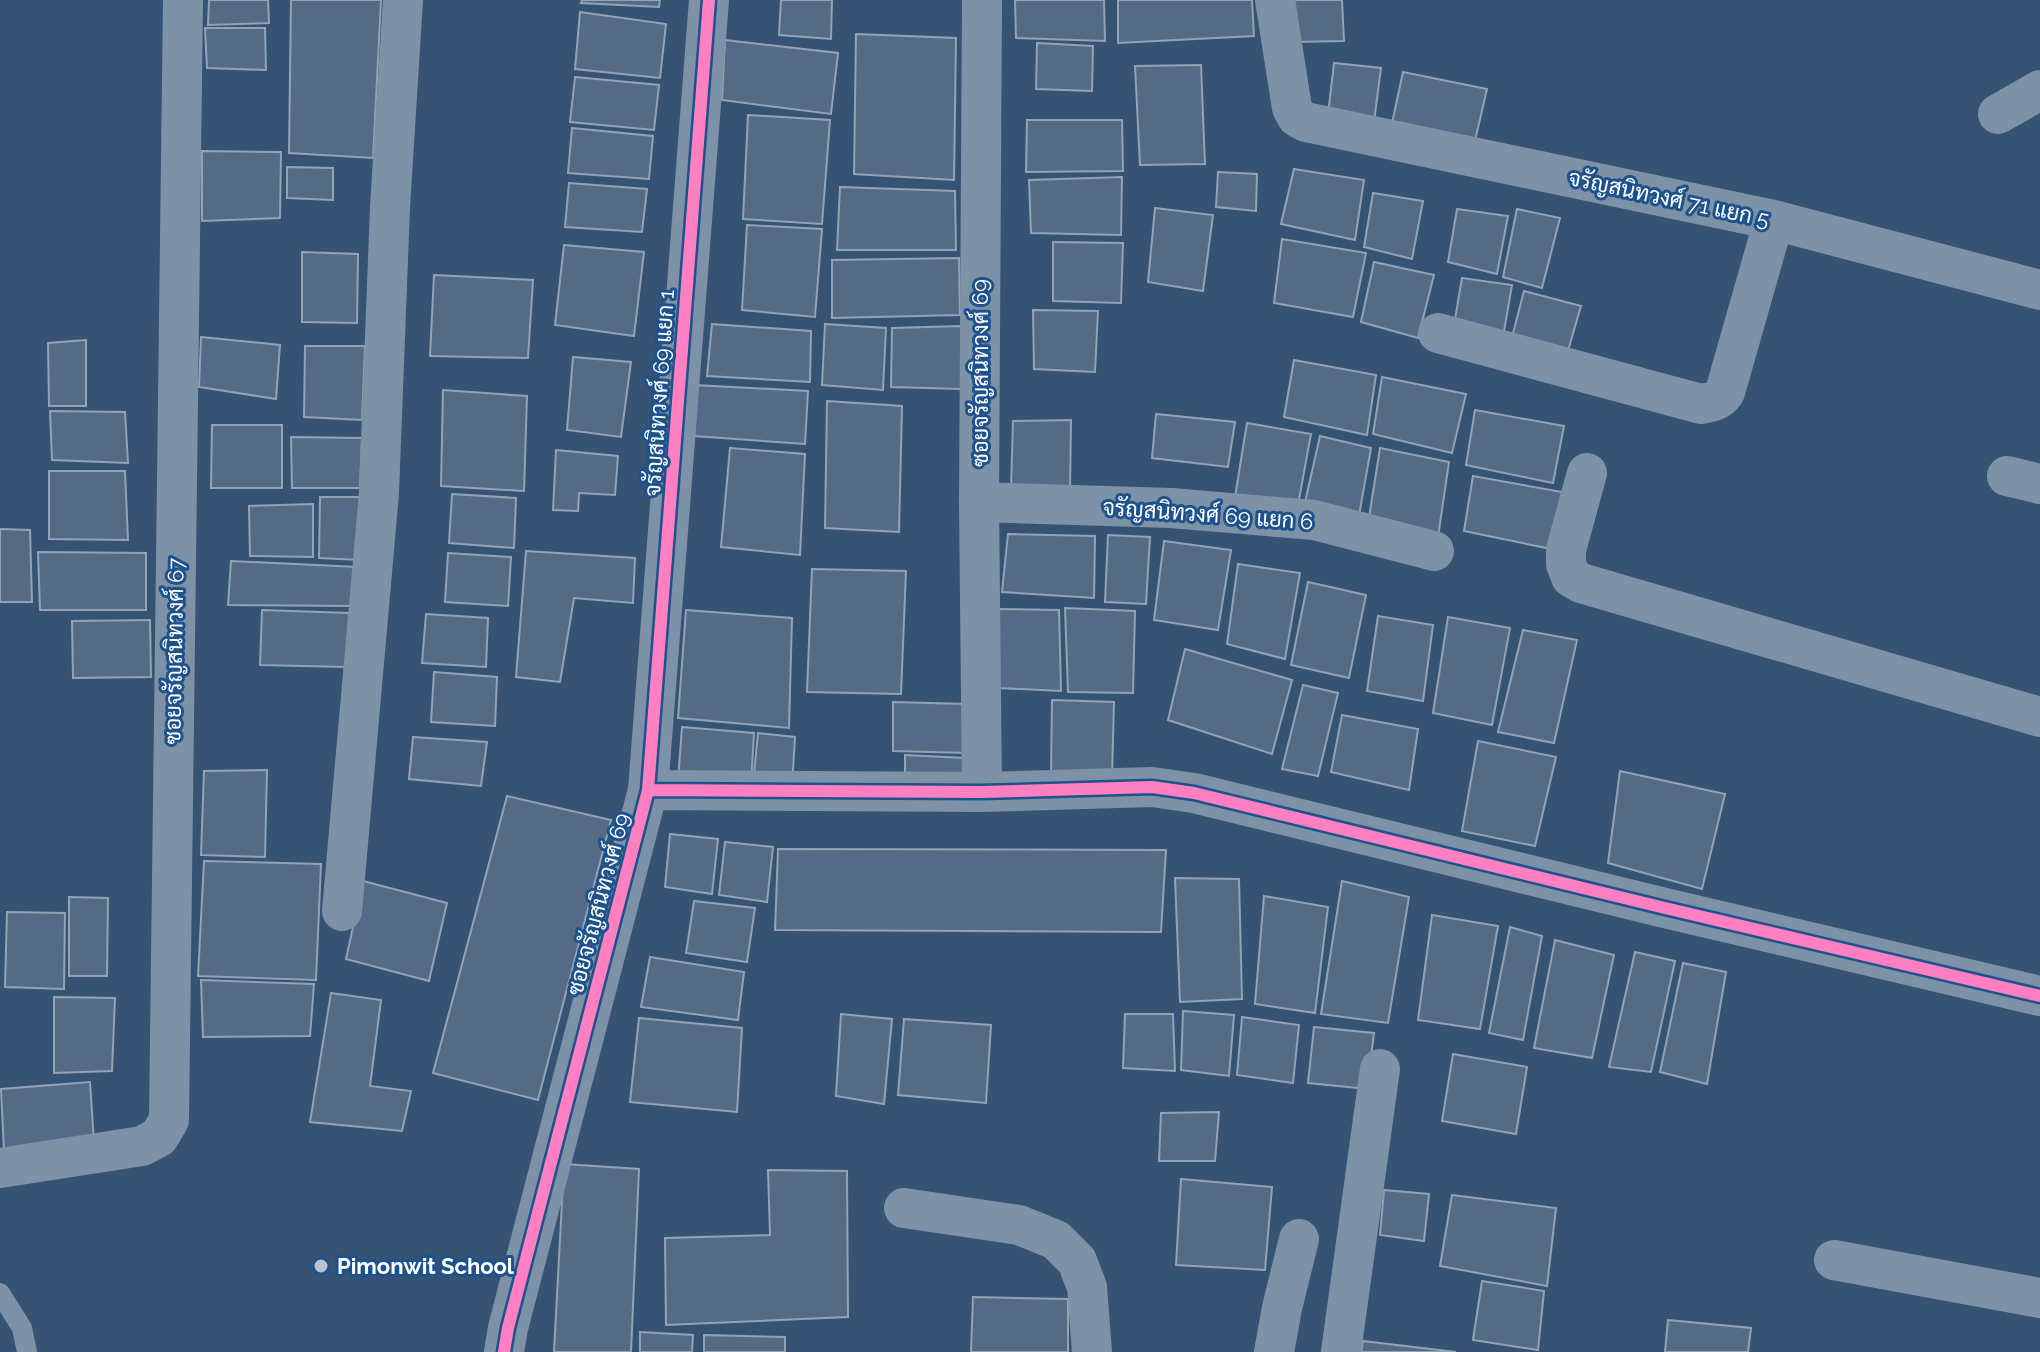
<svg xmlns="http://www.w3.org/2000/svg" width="2040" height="1352" viewBox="0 0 2040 1352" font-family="Raleway,Sarabun,sans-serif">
<rect width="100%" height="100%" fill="#375374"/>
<path fill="#556b85" stroke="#92a3b6" stroke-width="2" d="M209,0H268L269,23L208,25Z
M291,0H381L373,158L289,153Z
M582,0H660L659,7L581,3Z
M781,0H832L831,39L779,35Z
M1015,0H1104L1105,41L1016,38Z
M1118,0H1252L1254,36L1118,43Z
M1290,0H1342L1344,41L1293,42Z
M580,12L666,24L660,78L575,69Z
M205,28H265L266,70L207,68Z
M856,34L956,38L954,180L854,174Z
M725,40L838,53L831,114L722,100Z
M1037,43L1093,46L1092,91L1036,89Z
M1334,63L1381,68L1374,122L1328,115Z
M1201,65L1205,164L1140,165L1135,66Z
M1403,72L1487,89L1474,145L1391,128Z
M575,77L659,85L654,130L570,122Z
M748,115L830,120L822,224L743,219Z
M1027,120H1122L1123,171L1026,172Z
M572,128L653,136L649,179L568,173Z
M202,151L281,152L280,218L202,221Z
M287,167L333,168V200L287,198Z
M1294,169L1364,180L1355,240L1281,224Z
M1218,172L1257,174L1256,211L1216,207Z
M1122,177L1121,235L1031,233L1029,180Z
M569,183L647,189L642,232L565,227Z
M840,187L955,191L956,250H837Z
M1373,193L1423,201L1412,259L1364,247Z
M1155,208L1213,215L1203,291L1148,282Z
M1457,209L1508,216L1497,274L1448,262Z
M1517,209L1560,218L1542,288L1503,277Z
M747,225L822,229L815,317L742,310Z
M1282,239L1366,253L1353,317L1274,303Z
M1053,242L1123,243L1121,303L1053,301Z
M564,245L644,252L634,336L555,325Z
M302,252L358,254L357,323L302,322Z
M959,258L960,315L832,318V260Z
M1374,262L1434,275L1418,338L1361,322Z
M434,275L533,280L528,358L430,356Z
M1462,278L1512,285L1502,343L1453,331Z
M1524,291L1581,306L1565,361L1510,345Z
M1033,310L1098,311L1095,372L1034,369Z
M712,324L811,331L810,382L707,376Z
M825,324L886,328L883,390L822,385Z
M961,326V389L891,387L892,328Z
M201,337L280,345L276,399L199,387Z
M86,340V406H49L48,343Z
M305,346H365L362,420L304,417Z
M573,357L631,362L621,437L567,430Z
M1294,360L1376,375L1367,435L1284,417Z
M1382,377L1466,394L1452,453L1373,434Z
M695,385L808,391L805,444L694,436Z
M443,390L527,396L524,491L441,486Z
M827,401L902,406L899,532L825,528Z
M1475,410L1564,426L1553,483L1466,465Z
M50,411L125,412L128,463L52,460Z
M1156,414L1235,422L1228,467L1152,458Z
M1071,420L1070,490L1011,489L1013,421Z
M1247,423L1311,434L1298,505L1235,497Z
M212,425H282V488H211Z
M1320,436L1371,448L1358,521L1303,511Z
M291,437L362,438L360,488H292Z
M730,448L805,454L800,555L721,547Z
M1380,448L1449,462L1438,537L1368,524Z
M556,450L618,456L615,495L579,493L578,511L553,510Z
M49,471H125L128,540L49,539Z
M1473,476L1562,492L1551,549L1464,531Z
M452,494L516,498L514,548L449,543Z
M320,497H361L359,560L319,558Z
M313,504V557L250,556L249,506Z
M0,529L30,530L32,602H0Z
M1008,534L1095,536L1094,598L1002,592Z
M1108,535L1150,537L1146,604L1105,602Z
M1164,541L1231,550L1218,630L1154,620Z
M526,551L635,558L633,603L574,598L560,682L516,677Z
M38,552L146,553V610H40Z
M448,553L511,557L508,606L445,602Z
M231,561L357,567L352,606L228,605Z
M1238,564L1300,573L1285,659L1227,644Z
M812,569L906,571L901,694L807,692Z
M1308,582L1366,595L1349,678L1291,665Z
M1065,608L1135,611L1133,693L1068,692Z
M999,609L1059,610L1061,691L999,688Z
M262,610L349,613L347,667L260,665Z
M686,610L792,618L789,728L678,718Z
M426,614L488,618L486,667L422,663Z
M1378,616L1433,625L1423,701L1367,691Z
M1448,617L1510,628L1492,725L1433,713Z
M150,620L151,677L73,678L72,621Z
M1523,630L1577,640L1554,743L1498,732Z
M1185,649L1292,680L1272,754L1168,720Z
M434,672L497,677L495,726L431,722Z
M1303,685L1338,693L1318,776L1282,769Z
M1052,700L1114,702L1112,777L1051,776Z
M893,702L966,704V753L893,751Z
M1342,715L1418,729L1409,790L1331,772Z
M682,727L754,733L751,785L678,780Z
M758,733L795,737L792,787L753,785Z
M413,737L487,742L481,786L409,779Z
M1478,741L1556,757L1535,846L1462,831Z
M905,755L965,758V787L905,786Z
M267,770L265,857L201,855L204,771Z
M1620,771L1725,794L1702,889L1608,863Z
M507,796L611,820L538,1100L433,1073Z
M670,834L718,839L712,894L665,887Z
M725,842L773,847L767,902L719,895Z
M778,849L1166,850L1161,932L775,930Z
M204,861L321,864L316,980L198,976Z
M1175,878L1239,879L1242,999L1180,1002Z
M363,881L447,903L429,981L346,959Z
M1342,881L1409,897L1388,1023L1321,1014Z
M1264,896L1328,907L1315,1013L1255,1004Z
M69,897L108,898L107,976H69Z
M694,901L755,908L747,962L686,953Z
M7,912L65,913L64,989L5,987Z
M1432,915L1498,926L1480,1029L1418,1020Z
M1510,927L1542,936L1523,1040L1489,1033Z
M1555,940L1614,955L1592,1058L1534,1048Z
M1635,952L1675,961L1651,1072L1609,1067Z
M650,957L744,972L738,1020L641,1007Z
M1683,963L1726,972L1707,1084L1660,1072Z
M201,980L314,984L310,1036L203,1037Z
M331,993L381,1000L370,1086L411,1091L402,1131L310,1122Z
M54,997L115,998L112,1071L54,1073Z
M1183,1011L1234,1015L1229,1076L1181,1070Z
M841,1014L892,1019L884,1104L836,1096Z
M1125,1014H1173L1175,1071L1123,1068Z
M1242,1017L1299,1025L1293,1083L1237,1075Z
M639,1018L742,1028L737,1112L630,1102Z
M904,1019L991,1025L986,1103L898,1095Z
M1314,1027L1374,1033L1367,1089L1308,1083Z
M1453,1054L1527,1067L1516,1134L1442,1121Z
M90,1082L94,1143L4,1151L1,1089Z
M1219,1112L1215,1161H1159L1161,1113Z
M564,1164L639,1169L631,1352H554Z
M768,1170L847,1171L848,1317L666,1325L665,1238L770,1235Z
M1181,1179L1272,1187L1265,1270L1176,1265Z
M1384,1190L1429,1194L1424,1241L1380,1235Z
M1452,1195L1556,1208L1547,1286L1440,1266Z
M1482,1281L1544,1291L1538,1350L1473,1340Z
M973,1297L1068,1299V1352H971Z
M1668,1320L1751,1328L1748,1352H1665Z
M640,1332L693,1335L692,1352H640Z
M704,1335L785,1337V1352H704Z
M1363,1341L1456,1352H1361Z"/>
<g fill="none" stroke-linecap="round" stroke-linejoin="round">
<path stroke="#7e92a7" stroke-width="20" d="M0,1293L22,1328L27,1352"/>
<path stroke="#7e92a7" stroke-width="40" d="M1275,0L1292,108L1297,117L1306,122L1774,220L2040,290
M1998,114L2040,90
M1438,333L1701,404C1712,402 1719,401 1725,392L1774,220
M1587,473L1566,550V564L1571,577L1581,583L2040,717
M2007,476L2040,484
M979,502L1171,508L1314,520L1434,551
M648,790L982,792L1152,787L1194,793L1665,908L2040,996
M982,792L979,502L982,0
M342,911L379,493L390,207L403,0
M0,1168L142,1146L159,1137L169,1120L183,0
M904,1208L1019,1225L1056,1240L1077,1261L1087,1287L1092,1352
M1834,1260L2040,1298
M504,1352L508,1328L648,790L709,0
M1274,1352L1282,1308L1299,1239
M1341,1352L1380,1069"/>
<defs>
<path id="cycleway" d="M648,790L982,792L1152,787L1194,793L1665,908L2040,996
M504,1352L508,1328L648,790L709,0"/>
</defs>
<use href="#cycleway" stroke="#1e528d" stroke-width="17"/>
<use href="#cycleway" stroke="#ff80c0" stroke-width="12"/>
</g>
<circle fill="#b9c3ce" stroke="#1e528d" stroke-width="3" cx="321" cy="1266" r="8"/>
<g text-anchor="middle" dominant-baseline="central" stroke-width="6" stroke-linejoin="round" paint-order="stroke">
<g font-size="22" fill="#fff" stroke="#1e528d">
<text transform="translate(1669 198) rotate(12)">จรัญสนิทวงศ์ 71 แยก 5</text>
<text transform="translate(980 373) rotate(-90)">ซอยจรัญสนิทวงศ์ 69</text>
<text transform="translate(659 393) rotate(-86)">จรัญสนิทวงศ์ 69 แยก 1</text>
<text transform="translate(1208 514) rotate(4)">จรัญสนิทวงศ์ 69 แยก 6</text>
<text transform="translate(174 651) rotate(-89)">ซอยจรัญสนิทวงศ์ 67</text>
<text transform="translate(598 904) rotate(-75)">ซอยจรัญสนิทวงศ์ 69</text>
</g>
<g font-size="22" font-weight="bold" fill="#fff" stroke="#1e528d" text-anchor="start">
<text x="337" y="1266">Pimonwit School</text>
</g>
</g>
</svg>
